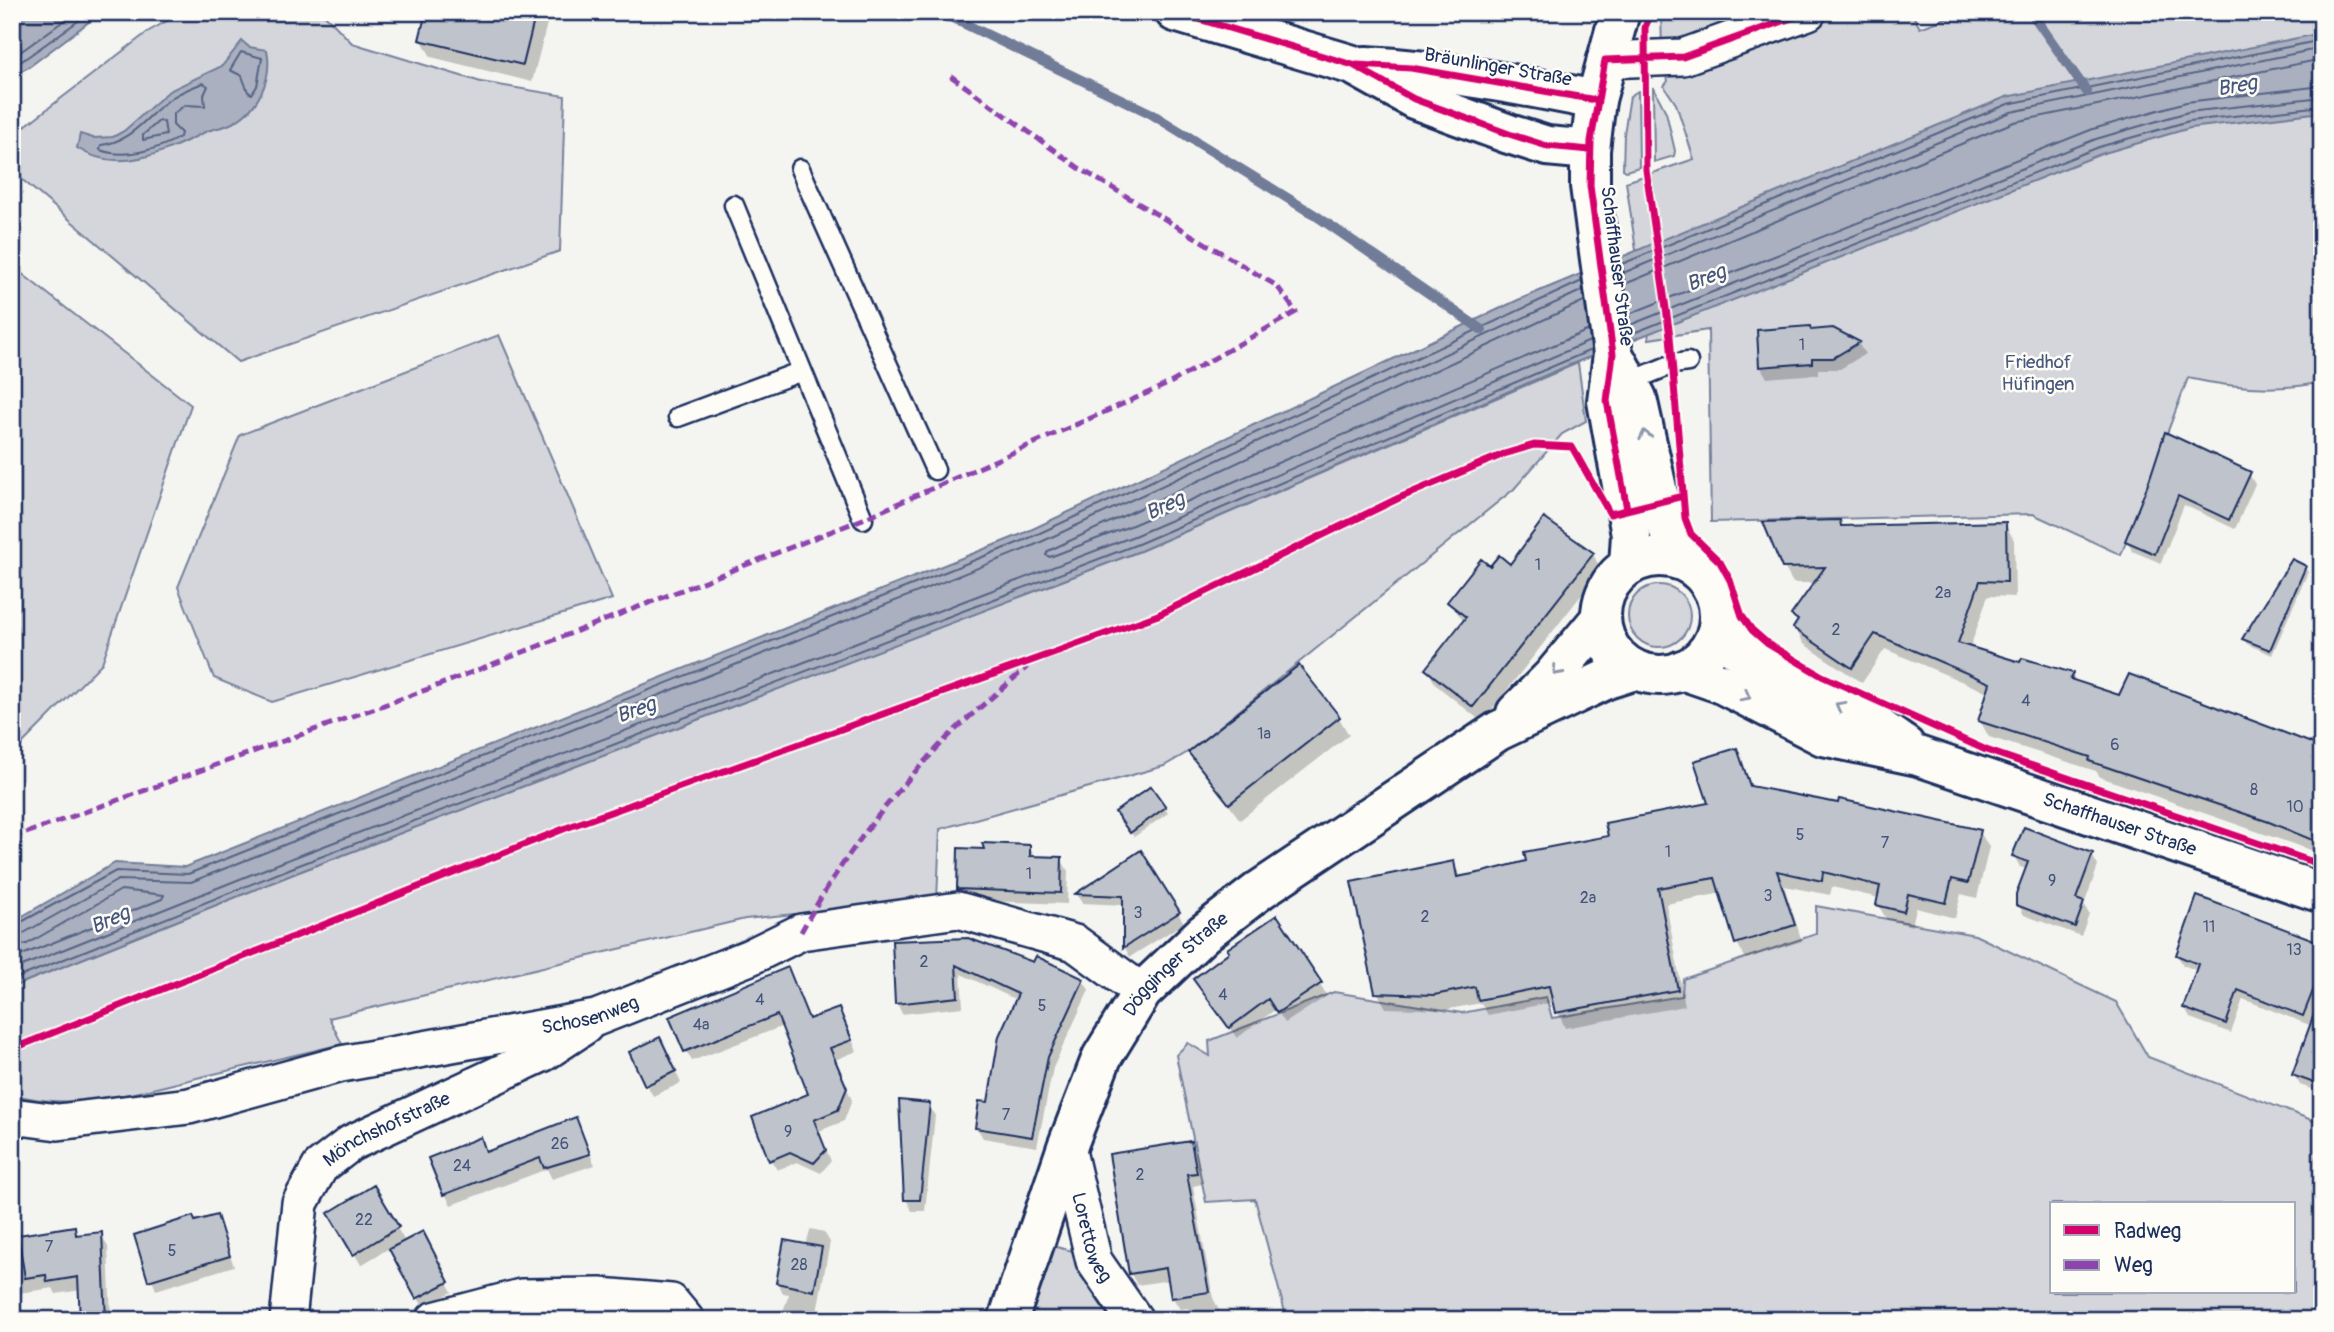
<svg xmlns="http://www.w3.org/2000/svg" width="2334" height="1332" viewBox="0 0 2334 1332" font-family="Pangolin,sans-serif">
<rect width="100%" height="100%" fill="#f4f4f1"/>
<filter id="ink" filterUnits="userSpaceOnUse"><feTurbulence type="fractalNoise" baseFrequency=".0143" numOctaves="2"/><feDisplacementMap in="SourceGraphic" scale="14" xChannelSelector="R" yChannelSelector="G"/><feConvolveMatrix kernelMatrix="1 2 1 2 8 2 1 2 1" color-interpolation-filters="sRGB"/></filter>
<g filter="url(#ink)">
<path fill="#d4d6db" stroke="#78829c" stroke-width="2" fill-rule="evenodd" d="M183,12H322L352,43L481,82L565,96L560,251L238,362L12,171V136L149,31Z
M1661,12H1911L1920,28L1962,12H2322V382C2277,392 2232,388 2188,378L2121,555L2033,514L1711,522L1708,330L1649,339L1626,182L1694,159L1676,104L1664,86L1668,81L1662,50Z
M1653,87L1666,112L1675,151L1674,156L1654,162Z
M1638,91L1639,167L1626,171L1623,169L1624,134L1630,96Z
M12,266L191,405L102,663L12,754Z
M499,335L612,599L272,702L214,678L178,587L240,435Z
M1578,363L1586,421L1562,434L1514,489L1188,752L1164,766L940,829L937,900L745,919L329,1018L342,1044C295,1055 248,1066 201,1077C139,1092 76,1113 12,1094V987L296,873L1140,551Z
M1628 616a31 31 0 1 1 62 0a31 31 0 1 1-62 0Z
M1816,906L1975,935L2116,1002L2148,1057L2322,1124V1320H1287L1255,1199L1206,1202L1176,1055L1188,1043L1210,1056L1209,1041L1334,992L1462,1013L1546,997L1552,1018L1682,996L1683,979L1816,934ZM2052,1204H2294V1292H2052Z
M1052,1246L1077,1252L1088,1286L1111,1320H1027Z"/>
<path fill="#aab0bf" stroke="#717c98" stroke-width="2" d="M12,12H102L29,67L12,76Z
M2322,33V112L2190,128L2101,154L1567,366L1140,551L296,873L12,987V922L115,863L185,867L1022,534L1518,300L2006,97Z
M242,41L249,47L267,50C273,80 257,113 228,125C220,128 211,129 203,133C165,152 118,175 77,148L80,134L93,138L113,137L124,131L169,91L222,66Z"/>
<path fill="#0003" d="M428,12H550L532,82L431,57L421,39Z
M1832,330L1858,343L1865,354L1840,369H1818V374L1767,378L1760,366L1811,331Z
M2249,474L2255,484L2235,529L2184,505L2161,563L2132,551L2127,541L2150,485Z
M1839,522L1843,528L2005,524L2014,540L2015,597L1988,596L1970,648L2022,664L2072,674L2077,683L2120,697L2320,748L2322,743V854L2100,777L2096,771L1989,737L1980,721L1989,693L1885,649L1862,683L1804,644L1795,628L1798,624L1793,615L1816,583H1793L1784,567Z
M1593,554L1601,570L1482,722L1436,685L1427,669L1464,622L1450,602L1490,569Z
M2304,567L2308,572L2272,655L2247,644L2244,639Z
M1339,718L1349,735L1240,820L1190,752Z
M1736,750L1753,788L1980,832L1989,847L1977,898L1961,894L1955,918L1916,908L1912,926L1887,920L1878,905L1879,898L1832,887L1830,895L1784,886L1802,941L1746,959L1737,943L1722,893L1666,904L1685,1006L1565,1028L1554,1002L1488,1015L1481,1003L1444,1010L1386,1008L1377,992L1453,863L1462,878L1483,873L1610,837L1710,804Z
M1151,788L1168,813L1134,837L1120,817Z
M1029,847L1036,858L1061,859L1068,871L1067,904L965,900L959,888L986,850Z
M1140,852L1184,923L1130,957L1125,948V905L1082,903L1077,895Z
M2092,855L2098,866L2084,905L2089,914L2081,936L2024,915L2018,904L2027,869L2020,867L2014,856Z
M1276,917L1327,996L1285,1023L1276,1009L1237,1038L1195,980Z
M894,943L1083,980L1089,990L1053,1068L1037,1147L983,1138L977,1128L989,1104L1017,1000L961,974L963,1007L902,1014L897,1003Z
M2322,945V1093L2300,1085L2294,1075L2312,1026L2243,999L2231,1033L2190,1018L2185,1008L2198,971L2183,965L2177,955Z
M793,980L810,1021L839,1010L857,1051L835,1060L852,1100L844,1121L819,1131L831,1161L821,1173L797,1162L777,1170L771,1160L810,1095L783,1026L692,1061L686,1051Z
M666,1051L681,1083L653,1096L647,1085Z
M929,1105L935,1116L925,1211H912L906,1199Z
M575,1120L595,1165L552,1179L547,1169L451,1205L445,1194L480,1139L488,1153Z
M1190,1143L1197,1154L1202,1184L1193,1186L1213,1298L1224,1320H1190L1188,1308L1180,1309L1173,1298L1170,1280L1137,1285L1131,1274L1111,1156Z
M374,1188L404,1240L397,1243L399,1246L427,1243L452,1292L423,1307L391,1247L361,1265L331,1213Z
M216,1217L234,1266L156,1290L136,1236Z
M74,1228L79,1236L101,1234L108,1247L111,1320H82L81,1290L56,1294L53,1288L12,1294V1237Z
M811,1229L824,1232L830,1242L817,1312L821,1313L826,1320H780L789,1294L783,1293L778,1283L805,1245Z"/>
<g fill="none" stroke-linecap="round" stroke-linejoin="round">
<path stroke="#546385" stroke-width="2" d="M241,52L262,58L257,86L252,94L248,92L242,76L230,70Z
M12,58L76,12
M12,68L91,12
M203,83L208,86L204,95L205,106L185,105L173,114V125L181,133L180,137C158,150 124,159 100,150L101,145C134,141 147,114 173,97C182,91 193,87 203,83Z
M159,121L164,122L166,135L143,140V135Z
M1622,264L2008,104L2322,40
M1623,273L2011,112L2322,48
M1625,284L2014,122L2322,59
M1584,301L1048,551L1046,555L1050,557L1130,526L1589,330
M1629,314L2093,129L2186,102L2322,86
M1630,325L2096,139L2188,112L2322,97
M1631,334L2099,147L2189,121L2322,106
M12,927L116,871L188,874L1025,540L1582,281
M12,936L22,934L118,880L191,882L1028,548L1583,290
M12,947L27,944L121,890L164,895L162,899L12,959
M12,970L290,859L1134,536L1590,341
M12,980L294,867L1138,544L1591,350"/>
<path stroke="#717c98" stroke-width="10" d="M940,12L1150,113L1318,217L1482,330
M2031,12L2087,92"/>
</g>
<path fill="#bfc3cc" stroke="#1b2f5e" stroke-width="2" d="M426,12H536L523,65L419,40Z
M1810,326L1811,330L1833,328L1860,342L1833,358H1812V363L1759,367L1757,330Z
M2165,432L2251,472L2229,520L2178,496L2155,554L2125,541L2148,484Z
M1544,518L1594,553L1473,707L1425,669L1466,617L1447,602L1481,559L1490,566L1499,555L1510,564Z
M1840,520L1841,526L2006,522L2007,582L1980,581L1958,643L2020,662L2022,658L2073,673L2070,679L2119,695L2129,674L2322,747V844L2269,822L2089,761L2090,757L1978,721L1990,683L1875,634L1852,668L1793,628L1798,620L1791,615L1825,567L1782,568L1763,522Z
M2292,559L2306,566L2270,650L2242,639Z
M1299,665L1340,717L1229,804L1188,752Z
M1737,748L1750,786L1838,803L1839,799L1981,830L1968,883L1952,879L1946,903L1908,894L1904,912L1876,905L1880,886L1823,872L1822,881L1777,871L1795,925L1735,944L1715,878L1658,888L1678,990L1555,1013L1549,986L1478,1000L1475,987L1434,995L1375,993L1351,882L1454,861L1457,877L1483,872L1526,861L1524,852L1608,836L1605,823L1708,803L1694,761Z
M1151,786L1166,807L1130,833L1115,812Z
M2024,827L2093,853L2076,899L2084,902L2075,927L2016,905V894L2028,862L2012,856Z
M982,843L1030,845V856L1062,857L1061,893L957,889L958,848L984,849Z
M1141,850L1180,912L1123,948V896L1075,894Z
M2197,896L2322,943V968L2303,1016L2238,990L2226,1024L2183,1008L2198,964L2176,955Z
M1277,915L1322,983L1277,1013L1268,999L1229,1028L1193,979L1229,952L1227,949Z
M968,938L1033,962L1036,956L1084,979L1048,1057L1032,1137L975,1128L979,1101L988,1102L999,1036L1018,994L956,965L958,997L895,1004L892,941Z
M788,967L809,1019L839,1008L852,1040L830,1048L847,1088L838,1110L814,1120L826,1150L814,1163L790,1152L769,1161L752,1117L808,1094L777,1015L684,1052L669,1017Z
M2318,1003L2322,1004V1086L2292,1075Z
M660,1037L676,1071L645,1086L629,1052Z
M899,1100L930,1103L920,1200H904Z
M576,1117L590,1154L544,1168L540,1158L443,1195L428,1158L481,1137L486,1152Z
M1191,1141L1197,1173L1187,1174L1209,1292L1171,1298L1166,1268L1129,1274L1109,1154Z
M374,1185L399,1227L353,1255L328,1213Z
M217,1215L230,1256L148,1281L134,1235L193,1216L195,1221Z
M75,1226L76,1235L102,1232L106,1320H80L78,1277L47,1282L46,1275L25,1278L18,1235Z
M423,1231L449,1282L416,1299L389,1249Z
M784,1240L822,1247L814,1291L776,1283Z"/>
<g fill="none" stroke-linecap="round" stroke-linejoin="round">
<defs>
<path id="lane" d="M800,169L935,470
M734,205L863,519
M1629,382L1673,364L1688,362
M678,417L802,371"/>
<g id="street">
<path d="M1605,60L1683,57L1808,12"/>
<path id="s1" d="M12,1116L58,1122L189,1106L341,1064L596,1018L750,957L801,932L958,910L1075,943L1142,992"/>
<path id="s2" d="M1067,1147L1094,1261L1135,1320"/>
<path id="s3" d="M288,1320L300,1203L320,1167L351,1143L544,1053L585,1026"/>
<path d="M434,1320L521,1297L600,1296L671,1302L686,1320"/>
</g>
<g id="secondary">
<path d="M1175,12L1353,65L1414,99L1509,134L1547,146L1590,150"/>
<path d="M1620,12L1596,100L1590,150V186L1613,354L1607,401L1631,535L1629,565"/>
<path d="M1366,66C1444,70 1520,85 1596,100"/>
<path d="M1613,354L1637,398L1660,502L1670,534L1685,562"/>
<circle cx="1660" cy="616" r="59"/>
<path d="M1719,625L1737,649L1758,663L1873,724L1905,746"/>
<path id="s4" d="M1682,670L1720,683L1823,736L1918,756L2322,893"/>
<path d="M1516,713L1552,677L1601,618"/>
<path id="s5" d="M1008,1320L1067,1147L1102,1057L1142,992L1203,934L1260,890L1498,731L1607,679L1635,670"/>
</g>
</defs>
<use href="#lane" stroke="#1b2f5e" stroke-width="23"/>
<use href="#street" stroke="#1b2f5e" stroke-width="40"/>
<use href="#secondary" stroke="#1b2f5e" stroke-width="44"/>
<use href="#lane" stroke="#fdfcf7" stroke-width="18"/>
<use href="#street" stroke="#fdfcf7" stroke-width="35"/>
<use href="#secondary" stroke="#fdfcf7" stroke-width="38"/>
<path stroke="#8e44ad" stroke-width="5" stroke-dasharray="10 5" stroke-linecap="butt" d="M12,838L434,687L863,519L1170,383L1296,312L1277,286L1079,168L948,74
M801,932C840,861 886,801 942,743C968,716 999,692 1027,667"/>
<defs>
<path id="cycleway" d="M1175,12L1353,65L1414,99L1509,134L1547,146L1590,150
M1652,12L1645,27L1646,170L1670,336L1685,518L1691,534L1720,562L1730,580L1742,616L1752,630L1768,644L1822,676L1986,750L2322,865
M1357,65L1411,68L1596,100
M1627,509L1607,401L1613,354L1590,186L1591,141L1605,60L1683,57L1808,12
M12,1049L566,828L1158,615L1399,498L1504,454L1534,445L1572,447L1610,514L1683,496"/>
</defs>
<use href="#cycleway" stroke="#fdfcf7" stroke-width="11"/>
<use href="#cycleway" stroke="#d6006c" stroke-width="7"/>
</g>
<defs><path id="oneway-chevron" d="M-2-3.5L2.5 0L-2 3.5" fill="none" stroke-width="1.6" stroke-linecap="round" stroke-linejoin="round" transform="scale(1.75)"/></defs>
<g stroke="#8c96aa">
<use href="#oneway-chevron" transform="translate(1645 435) rotate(-102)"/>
<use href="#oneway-chevron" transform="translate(1557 671) rotate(132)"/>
<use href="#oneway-chevron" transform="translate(1746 696) rotate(28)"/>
<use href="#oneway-chevron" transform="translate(1840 706) rotate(-151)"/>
</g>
</g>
<g text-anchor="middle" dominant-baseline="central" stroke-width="5" stroke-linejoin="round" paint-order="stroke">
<g font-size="16" fill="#44547a">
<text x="1802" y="345">1</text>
<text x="1538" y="565">1</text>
<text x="1943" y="593">2a</text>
<text x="1836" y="630">2</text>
<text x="2026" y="701">4</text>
<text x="1264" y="734">1a</text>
<text x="2115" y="745">6</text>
<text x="2254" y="790">8</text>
<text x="2295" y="807">10</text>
<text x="1800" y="835">5</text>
<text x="1885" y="843">7</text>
<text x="1668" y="852">1</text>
<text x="1029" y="874">1</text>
<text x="2052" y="881">9</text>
<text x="1768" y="896">3</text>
<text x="1588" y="898">2a</text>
<text x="1138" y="913">3</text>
<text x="1425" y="917">2</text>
<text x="2209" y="927">11</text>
<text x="2294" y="950">13</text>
<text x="924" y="962">2</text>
<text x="1223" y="995">4</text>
<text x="760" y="1000">4</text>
<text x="1042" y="1006">5</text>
<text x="701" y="1025">4a</text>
<text x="1006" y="1115">7</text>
<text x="788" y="1132">9</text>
<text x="560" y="1144">26</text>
<text x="462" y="1166">24</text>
<text x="1140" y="1175">2</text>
<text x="364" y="1220">22</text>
<text x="49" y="1247">7</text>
<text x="172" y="1251">5</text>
<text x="799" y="1265">28</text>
</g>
<g font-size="19" fill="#1b2f5e" stroke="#fdfcf7">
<text transform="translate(1498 67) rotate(10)">Bräunlinger Straße</text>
<text transform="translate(1617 266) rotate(83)">Schaffhauser Straße</text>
<text stroke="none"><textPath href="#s4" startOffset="466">Schaffhauser Straße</textPath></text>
<text stroke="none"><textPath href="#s5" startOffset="399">Dögginger Straße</textPath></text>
<text stroke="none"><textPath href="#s1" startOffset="590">Schosenweg</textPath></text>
<text stroke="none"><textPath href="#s3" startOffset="236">Mönchshofstraße</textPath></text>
<text stroke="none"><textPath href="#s2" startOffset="94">Lorettoweg</textPath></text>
</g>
<g font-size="19" fill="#49597d" stroke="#fdfcf7">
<text x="2038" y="362">Friedhof<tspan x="2038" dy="22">Hüfingen</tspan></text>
</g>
<g font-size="21" font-style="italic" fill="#46567b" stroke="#fdfcf7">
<text transform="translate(2237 86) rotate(-10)">Breg</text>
<text transform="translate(1706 278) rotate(-22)">Breg</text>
<text transform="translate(1165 506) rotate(-25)">Breg</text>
<text transform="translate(636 710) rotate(-20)">Breg</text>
<text transform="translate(110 920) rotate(-24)">Breg</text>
</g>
</g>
<rect width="2334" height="1332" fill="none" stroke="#fdfcf7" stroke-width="42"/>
<rect x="21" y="21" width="2292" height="1290" fill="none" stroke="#1b2f5e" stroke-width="2.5" filter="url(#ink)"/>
<rect x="2050" y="1202" width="245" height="91" fill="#fdfcf7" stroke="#a3aaba" stroke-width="2"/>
<rect x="2064" y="1225" width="35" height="10" fill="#d6006c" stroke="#a3aaba" stroke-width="2"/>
<text x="2114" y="1238" font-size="21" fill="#1b2f5e">Radweg</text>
<rect x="2064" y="1260" width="35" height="10" fill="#8e44ad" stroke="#a3aaba" stroke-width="2"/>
<text x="2114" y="1272" font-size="21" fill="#1b2f5e">Weg</text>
</svg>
